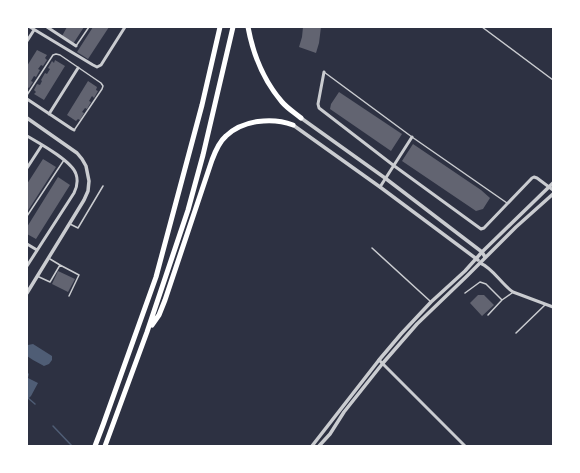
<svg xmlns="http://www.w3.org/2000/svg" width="580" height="473" viewBox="0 0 580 473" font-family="Literata,serif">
<rect width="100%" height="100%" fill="#2d3142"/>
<path fill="#4f5d75" d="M33,344L52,356V360L49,364L44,366L33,360L27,356V347L28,345Z
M27,372L29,374L28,378L38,383L31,396L27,400Z"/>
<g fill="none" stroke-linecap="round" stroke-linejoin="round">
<path stroke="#4f5d75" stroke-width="1.5" d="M28,398L35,404
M53,426L72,446"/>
</g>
<path fill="#626471" d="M67,27H84L73,44L62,36Z
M93,27H109L88,59L77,52Z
M303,27H321L319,43L316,53L299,47L302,37Z
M37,50L47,55L45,58L47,60L43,66L41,65L38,69L40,70L36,77L34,76L31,81L33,82L29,88L27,87V66Z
M55,60L65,66L44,100L34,94L36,92L34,90L37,84L40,85L42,81L41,80L45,73L47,74L50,69L48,68L52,61L54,63Z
M88,81L97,87L96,90L98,91L94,98L92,96L89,101L91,102L87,109L85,108L82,112L84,113L80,120L78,119L76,121L67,115Z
M339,92L402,134L391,151L330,109L331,104Z
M413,144L481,190L490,198L483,209L476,211L402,161Z
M43,159L56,167L27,212V184Z
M58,177L70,185L36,239L27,234V227Z
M58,271L75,279L68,292L52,284Z
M478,295H484L494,305L482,316L470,303Z"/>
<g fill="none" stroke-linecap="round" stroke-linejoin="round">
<path stroke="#caccd0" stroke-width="1.5" d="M482,27L553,80
M76,46L89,27
M324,72L412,137L507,203
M27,95L53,55L56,54L60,55L101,83L103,86L102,89L75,129
M27,216L64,160
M70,224L78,228L103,186
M372,248L430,301
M50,259L60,265
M37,276L50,282L60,265L79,275L69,296
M465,293L480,282L486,284L502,300
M488,315L502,300L512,293
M516,333L546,304"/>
<path stroke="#caccd0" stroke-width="3" d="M30,27L93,65L97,67L101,65L125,27
M47,27L76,46
M27,41L34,30
M324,72L318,104L319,108L393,165L481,229L484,228L532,178L534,177L537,178L553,190
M27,99L72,129L74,130
M49,114L78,68
M27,136C39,143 72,161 76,174C78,180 77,187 74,193L27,266
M27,168L42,145
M380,187L412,137
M27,244L37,250
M480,263C493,268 501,284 513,292L553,307
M379,360L465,446"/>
<path stroke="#caccd0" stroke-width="3.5" d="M27,118L77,153L82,159L86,166L89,181L88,191L84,200L27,293
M301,118L385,178L482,252L485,257
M293,125L380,187L478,260
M312,446L379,360L401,334L431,302L465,271L482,252L553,183
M319,446L330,434L344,412L383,363L417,324L467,276L516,227L553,194"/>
<path stroke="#fff" stroke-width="5" d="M248,27C253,54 264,81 282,102C287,108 295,113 301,118
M152,325L159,315L165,300L212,160C215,152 219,142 226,136C243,120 272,117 293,125
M95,446L103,425L156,277L202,105L220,27
M105,446L147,332L188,210L203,155L233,27"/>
</g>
<rect width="580" height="473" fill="none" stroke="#ffffff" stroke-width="56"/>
</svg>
